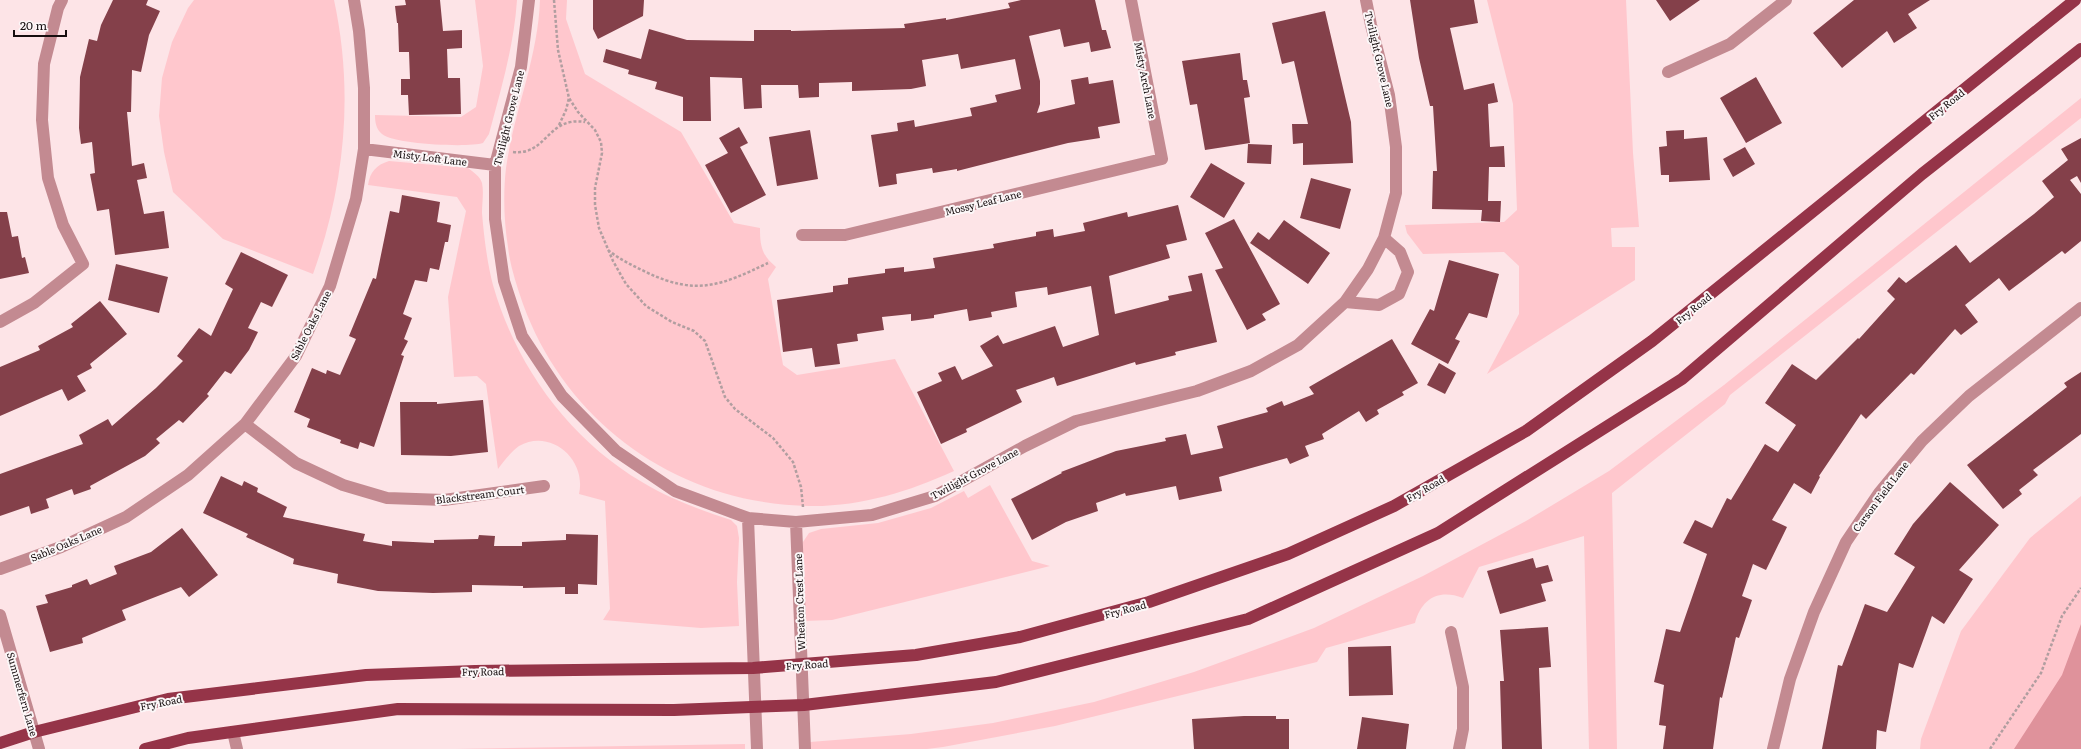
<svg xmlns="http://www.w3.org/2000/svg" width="2081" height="749" viewBox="0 0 2081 749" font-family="Literata,serif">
<rect width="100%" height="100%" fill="#fde4e7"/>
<path fill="#ffc7cd" d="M194,0H334C354,92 345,185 313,274L223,239L173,192L164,152L159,116L162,78L172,42L188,8Z
M475,0H517C514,46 501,89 489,134L483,143C468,148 393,144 382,134C376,129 375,122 375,115L461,117L476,107L483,66Z
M540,0H567L566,19L585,74L681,132L734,223L760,228C760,247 762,255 776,267L768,279L783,365L797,375L895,359L954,471C908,492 859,507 809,506C680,504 567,425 523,304C517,286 510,266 508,247C504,222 503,194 506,168C514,111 538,58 540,0Z
M1487,0H1626L1633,153L1639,227L1611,228L1612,247H1635V280L1487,374L1519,314V266L1504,252L1423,254L1407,233L1405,225L1504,222L1517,210L1513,104Z
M2081,98V118L1730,395L1725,404L1612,493L1617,749H1589L1584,536L1479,567L1463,598C1439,589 1422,598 1415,623L1326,648L1317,662L1055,726L943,747L927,749H810V742L911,734L993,723L1094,702L1194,672L1314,628L1423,576L1526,521L1609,471L1724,385Z
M389,161L468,168C473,172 480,176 482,183C484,192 482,203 482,213C484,237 487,262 493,285C516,366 569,439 642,482C670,499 700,510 731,520L737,526L739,538L737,582L739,626L701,628L603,620L610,609L605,501L579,494C587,459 550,428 519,446C511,452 504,461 498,469L486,384L477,376L454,377L448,297L466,211L457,197L368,185C370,172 376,165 389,161Z
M990,485L1032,561L1050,566L832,620L804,621L803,542L809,533L821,529L878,523L931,508L964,491L968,498Z
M2081,496V749H1920L1921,739L1961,631L2030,538Z
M745,744V749H455Z"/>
<path fill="#df929b" d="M2081,624V749H2014L2062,675Z"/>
<path fill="#84404a" d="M113,0H148L146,5L160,11L149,35L141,72L132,70L131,112H127L132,166L144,163L147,178L137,180L144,214L164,211L169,248L115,255L109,209L97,211L90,174L95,173L92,142L81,144L79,128L80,77L89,39L97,41L101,25Z
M405,0H440L443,31L462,30V48L447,49L448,78H460L461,114L409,115L408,95H401V79H410L409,52H399L398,23H397L395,6L406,5Z
M593,0H644L643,16L598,39L593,29Z
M1021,0H1095L1102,30H1106L1111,48L1091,52L1089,42L1064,47L1060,29L1029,36L1040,81V104L1037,113L1075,104L1071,80L1088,77L1089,84L1113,80L1120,123L1098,127L1100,138L1068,143L957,171V169L933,173L932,168L896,174L897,184L879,187L871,135L898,131L897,123L914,120L915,127L972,116L970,108L997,102L995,95L1021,89L1015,59L961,69L958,54L922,60L926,86L911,89L852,91V82L819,83V97L799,98L798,85H761L762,108L744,109L742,78L710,77L711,121H683V97L655,89L657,82L628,74L629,70L603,62L606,49L641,59L649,29L687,40L754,41V30H791V31L905,28L904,24L946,18V20L1010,8L1008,3Z
M1410,0H1474L1478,23L1450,28L1464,90L1494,83L1498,102L1488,104L1490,147L1504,146L1505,167H1489L1488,201H1501L1500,222L1481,221L1482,210L1432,209L1433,171H1437L1433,106H1430L1419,58Z
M1656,0H1700L1670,21Z
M1854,0H1930L1908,14L1917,28L1894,43L1887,31L1842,68L1813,33Z
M1325,11L1351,122L1353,163L1303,165V143L1293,144L1292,124H1308L1294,61L1282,64L1272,23Z
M1240,53L1243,80H1247L1250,97L1244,98L1250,143L1205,150L1197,104L1190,105L1182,61Z
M1756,77L1782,123L1746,143L1720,98Z
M739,127L748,143L740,147L766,195L731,213L705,165L728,153L719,138Z
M810,130L818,179L777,186L769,137Z
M1684,130V139L1707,137L1710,180L1669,182V175H1661L1659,147L1667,146L1666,131Z
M2081,138V183L2077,176L2070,180L2081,194V241L2065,254L2062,251L2009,291L1999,278L1965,305L1978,322L1961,335L1955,329L1914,375L1911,373L1866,419L1861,414L1819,476L1820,477L1811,494L1794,483L1772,520L1787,527L1766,570L1753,564L1742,596L1752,600L1739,638L1736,637L1722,698L1720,697L1713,749H1663L1666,726L1659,725L1664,685L1654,682L1666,629L1680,632L1707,554L1683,543L1695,520L1712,528L1727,498L1731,500L1765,444L1778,452L1796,425L1765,403L1792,364L1816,380L1858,338L1859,339L1895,299L1887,291L1899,277L1906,283L1956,245L1970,263L2034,214L2054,197L2042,181L2068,160L2061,149Z
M1248,144L1272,145L1271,164L1247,163Z
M1745,147L1755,164L1733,177L1723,159Z
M1211,163L1245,183L1224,218L1190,197Z
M1311,178L1351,189L1340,229L1300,218Z
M402,195L440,202L437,222L451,225L448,242H445L439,270L430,268L427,282L415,280L403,314L412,318L404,339L408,341L401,355L404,356L374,447L360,442L358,449L340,443L341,440L307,427L310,419L294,412L312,368L326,374L327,370L340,375L356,339L349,336L373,278L376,279L390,211L399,213Z
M1178,205L1187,240L1166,245L1170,258L1109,276L1115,314L1169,300L1168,296L1192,291L1188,276L1202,273L1217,342L1175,352L1176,355L1136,365L1135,362L1057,386L1054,377L1016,390L1022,402L966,429L967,432L941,444L917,392L942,381L938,373L955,366L962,380L993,366L980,346L998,335L1003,344L1055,326L1063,347L1099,335L1091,286L1048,295L1047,287L1015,292L1017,307L991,312L992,317L969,321L967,309L934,315V318L911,321V314L882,317L884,330L857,334L858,341L837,344L840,364L815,367L812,348L783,352L777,300L833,292V286L848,284V278L885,273V269L904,267V272L935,268L933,258L994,248L993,244L1036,236V232L1053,229L1054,237L1085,231L1083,223L1127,212L1128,217Z
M0,212H7L12,237L18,236L22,258L25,257L29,273L0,279Z
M1234,219L1280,304L1262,314L1266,320L1247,330L1215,270L1223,268L1205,233Z
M1284,220L1330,253L1308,284L1250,243L1258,232L1269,240Z
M241,252L288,275L272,307L261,302L248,328L258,332L249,350L231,374L225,371L207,394L209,396L183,423L179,420L156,439L160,443L145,456L90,486L91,489L74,495L72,489L46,499L49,508L31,514L29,506L0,516V474L83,444L79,435L108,419L112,426L156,388L183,361L177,356L199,328L211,336L233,289L225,284Z
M1449,260L1499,274L1487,318L1469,313L1455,339L1460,341L1448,364L1411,344L1430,309L1434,311Z
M116,264L168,277L159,313L108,300Z
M100,301L127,334L90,364L92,368L77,376L86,391L68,401L62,389L0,416V367L40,350L38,346L73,327L71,324Z
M1392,339L1418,383L1402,392L1404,395L1377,410L1379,414L1366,422L1359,411L1322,434L1324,439L1305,446L1309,456L1290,464L1287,458L1219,477L1222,491L1179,500L1176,486L1126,496L1125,493L1096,503L1098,511L1066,522L1032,540L1011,499L1062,473L1061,472L1116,451L1166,441L1165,438L1186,434L1191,455L1223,448L1217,426L1268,412L1266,408L1282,401L1284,406L1314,394L1309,387Z
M1439,363L1456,373L1445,394L1427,385Z
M2081,372V434L2033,470L2038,475L2019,490L2022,494L2003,509L1967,465L2067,387L2064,383Z
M483,400L488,452L451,456L401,455L400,402H437V404Z
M221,476L242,486L244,481L258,488L257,492L287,507L283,517L365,534L363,541L392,546V541L434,543V540L478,539L479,535L495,536L494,546H522V542L566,540V534L598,535L597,585L578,584V594H565V587L523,588V586L472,585V592L433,593L378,591L337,583L338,574L293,564L294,559L246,537L248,534L203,513Z
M1950,482L1999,525L1959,570L1973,579L1944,624L1932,616L1913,668L1899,663L1886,732L1877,730L1876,749H1822L1838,665L1842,666L1865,604L1887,612L1915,567L1894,554L1913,524Z
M182,528L218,575L189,597L181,587L122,610L126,620L82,638L83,643L50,652L36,606L48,603L45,595L72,587V585L87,579L90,585L117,574L114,566L151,552Z
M1533,558L1536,568L1548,565L1553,581L1541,584L1546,601L1500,614L1487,571Z
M1548,627L1551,667L1539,668L1542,749H1502L1500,681H1504L1500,630Z
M1391,646L1393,695L1349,696L1348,647Z
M1244,716H1276V719H1289V749H1194L1192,719Z
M1362,717L1409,724L1406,749H1357Z"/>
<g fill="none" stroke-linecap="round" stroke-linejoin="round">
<path stroke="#b19ea0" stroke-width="2.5" stroke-dasharray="3 2" stroke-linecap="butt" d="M554,0L558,50L569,98L578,112L595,130L601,142L602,153L595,188V205L599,228L613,261L626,284L646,306L672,322L694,331L705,341L725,397L735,409L773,438L793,462L801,487L803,507
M559,125L566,110L569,98
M513,152C547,156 547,116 585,122
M608,250C620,260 634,266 648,273C697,296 722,285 768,263
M1990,749L2041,673L2062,616L2081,588"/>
<path stroke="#c38a91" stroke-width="12" d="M529,0L521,67L495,165V219L504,281L522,336L562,396L616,451L675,491L748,518L796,522L872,515L935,496L1025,446L1076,421L1197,391L1251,371L1298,345L1345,302L1368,269L1384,238L1396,193V147L1389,95L1371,25L1366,0
M1668,72L1730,44L1786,0
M364,149L495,165
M802,235H845L1162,159L1131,0
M1345,302L1379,305L1399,294L1408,272L1400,252L1384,238
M0,322L34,303L83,264L63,225L48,178L42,120L44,64L58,8L62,0
M245,424L296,463L343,485L387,498L444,500L544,486
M748,518L757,749
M796,522L805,749
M0,569L61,547L126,517L188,475L245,424L296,356L330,286L356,199L364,149V88L359,31L354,0
M0,615L39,749
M1451,632L1463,687V729L1459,749
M233,732L237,749
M1773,749L1790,679L1814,612L1846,542L1879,493L1922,441L1969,396L2081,308"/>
<path stroke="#953448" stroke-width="12" d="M0,743L34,732L168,699L366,675L475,671L753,668L916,655L1020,637L1149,602L1288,554L1394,506L1526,431L1652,341L2075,0
M145,749L188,738L398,709L674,710L804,705L996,682L1248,619L1438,533L1682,379L1922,174L2081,49"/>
</g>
<g text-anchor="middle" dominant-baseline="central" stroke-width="4" stroke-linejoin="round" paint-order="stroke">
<g font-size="10" fill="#160e0f" stroke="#fcf7f8">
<text transform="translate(1380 59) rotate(77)">Twilight Grove Lane</text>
<text transform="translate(1146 80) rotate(79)">Misty Arch Lane</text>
<text transform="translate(1946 104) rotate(-39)">Fry Road</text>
<text transform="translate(508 118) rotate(-76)">Twilight Grove Lane</text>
<text transform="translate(430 157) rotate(7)">Misty Loft Lane</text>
<text transform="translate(983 202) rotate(-14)">Mossy Leaf Lane</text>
<text transform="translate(1693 308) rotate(-39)">Fry Road</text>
<text transform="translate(310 325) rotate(-63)">Sable Oaks Lane</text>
<text transform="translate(974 473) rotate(-28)">Twilight Grove Lane</text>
<text transform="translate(1425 488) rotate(-30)">Fry Road</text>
<text transform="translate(480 494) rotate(-7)">Blackstream Court</text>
<text transform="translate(1880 496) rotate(-53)">Carson Field Lane</text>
<text transform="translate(66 543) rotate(-23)">Sable Oaks Lane</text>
<text transform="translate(799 602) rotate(-92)">Wheaton Crest Lane</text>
<text transform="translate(1125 609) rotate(-15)">Fry Road</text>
<text transform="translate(807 664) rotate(-4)">Fry Road</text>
<text transform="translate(483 671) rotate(-1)">Fry Road</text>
<text transform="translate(23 694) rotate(74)">Summerfern Lane</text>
<text transform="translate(161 702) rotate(-11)">Fry Road</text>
</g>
</g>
<path d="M14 30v6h52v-6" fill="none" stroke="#160e0f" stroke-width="2"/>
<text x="20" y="30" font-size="12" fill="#160e0f" stroke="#fcf7f8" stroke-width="3" paint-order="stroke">20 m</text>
</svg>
